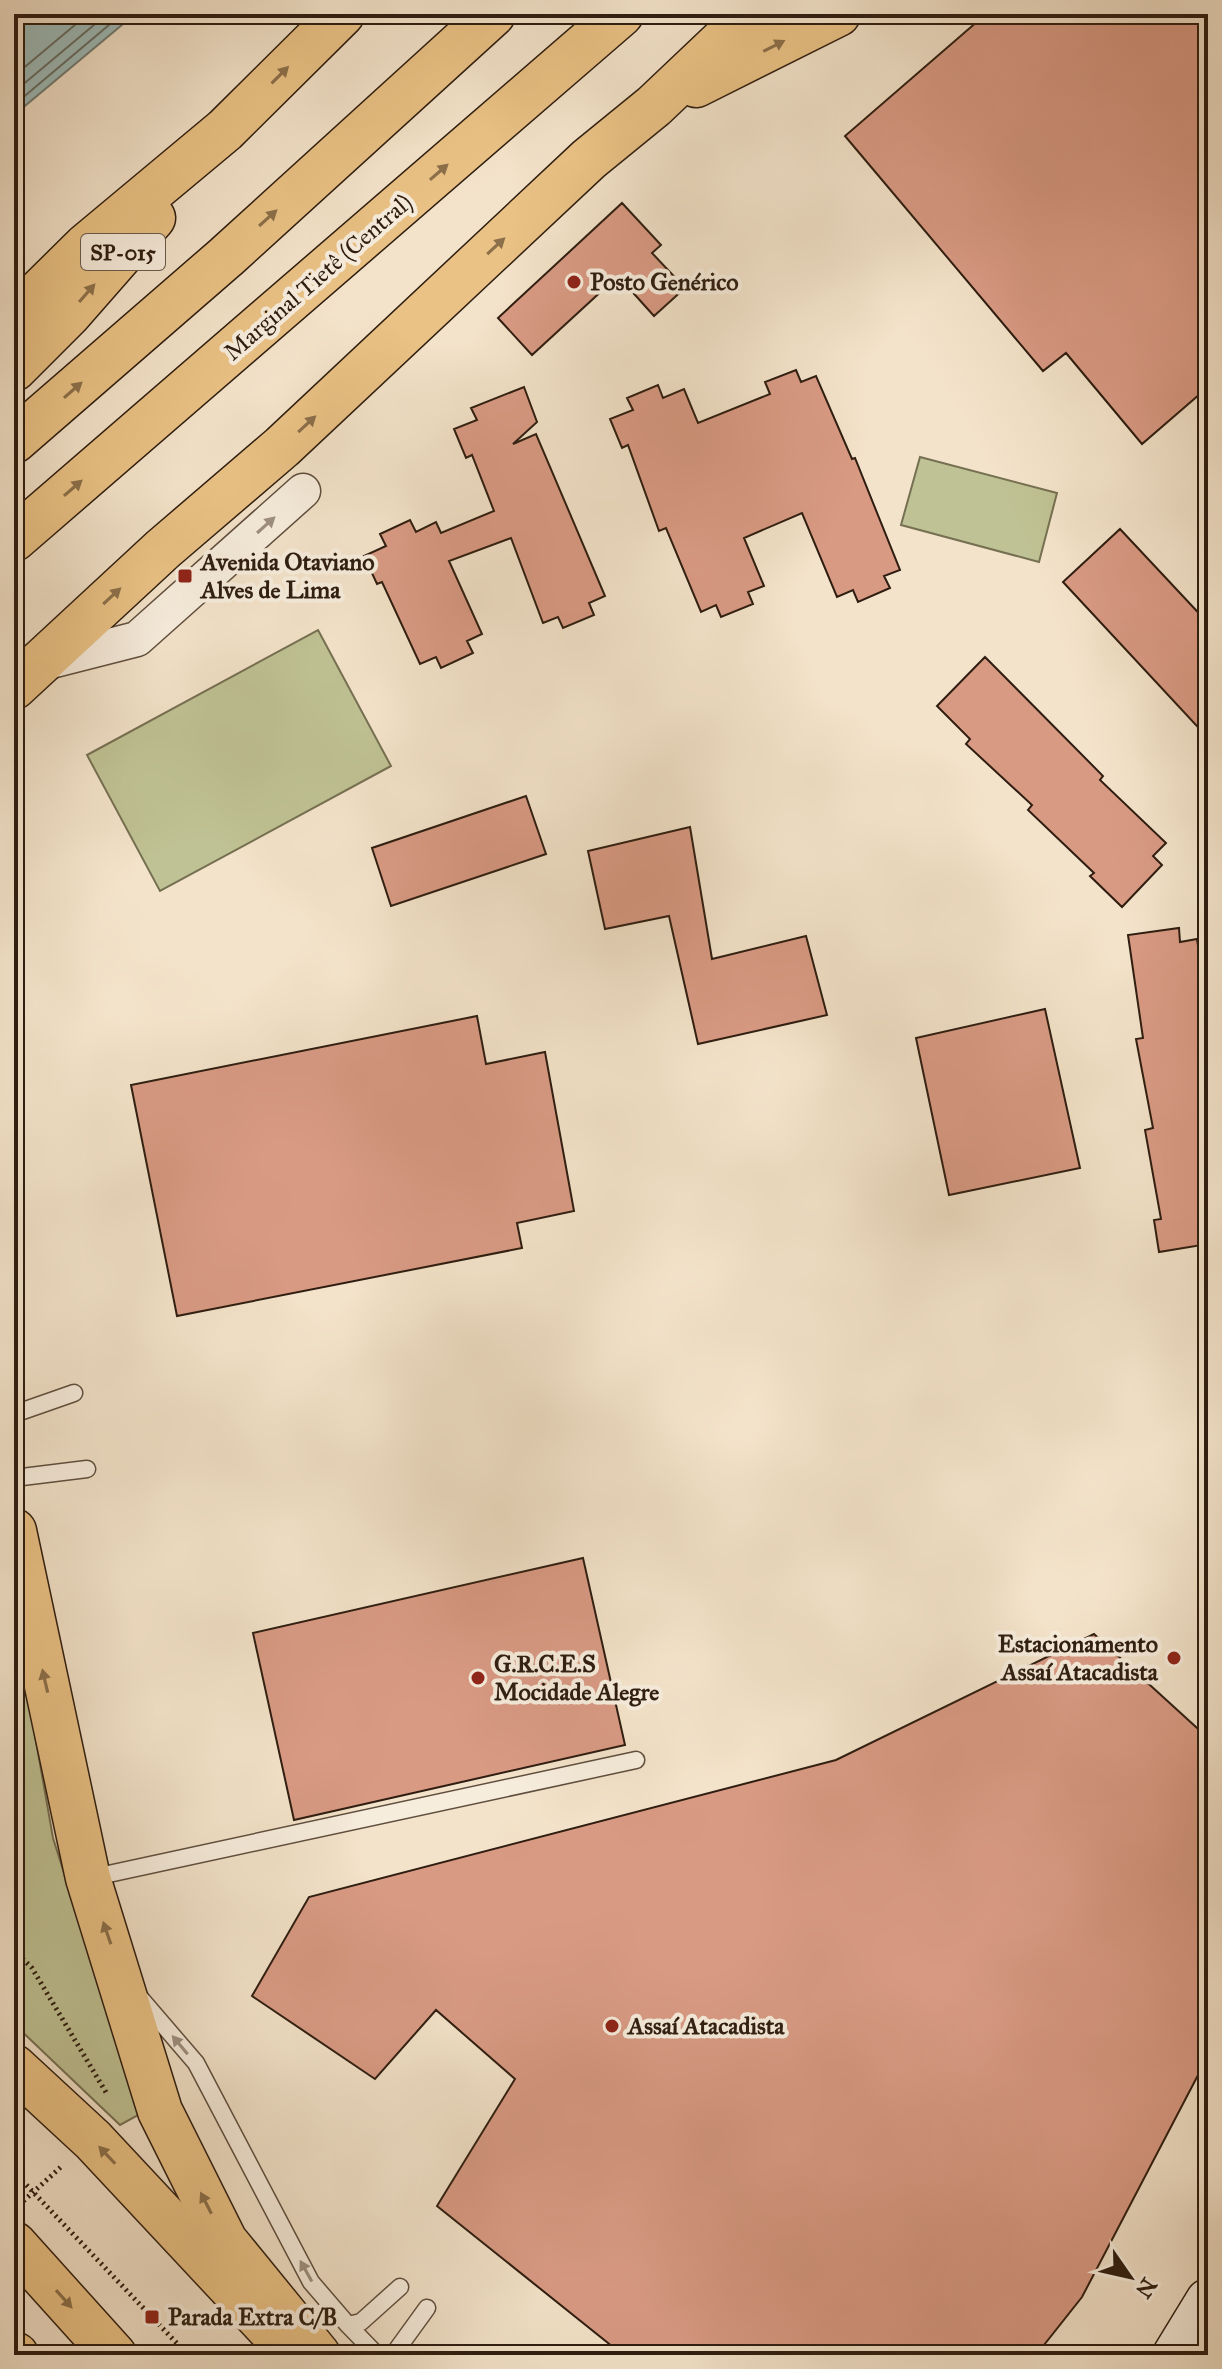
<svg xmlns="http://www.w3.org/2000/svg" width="1222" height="2369" viewBox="0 0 1222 2369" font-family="'IM FELL Great Primer',serif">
<rect width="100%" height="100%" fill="#f3e3ca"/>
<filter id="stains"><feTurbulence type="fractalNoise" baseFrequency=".0025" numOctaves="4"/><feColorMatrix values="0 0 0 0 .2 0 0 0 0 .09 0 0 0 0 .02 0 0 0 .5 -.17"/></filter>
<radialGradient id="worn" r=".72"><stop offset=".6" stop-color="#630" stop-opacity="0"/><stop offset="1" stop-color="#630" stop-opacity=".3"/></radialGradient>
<path fill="#bfc294" stroke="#767052" stroke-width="2" d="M920,457L1057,493L1039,562L901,525Z
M318,630L391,766L160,891L87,755Z
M14,1616L53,1838L140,2114L120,2125L14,2024Z"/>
<path fill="#9dbdbc" stroke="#717d77" stroke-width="2" d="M14,14H135L14,115Z"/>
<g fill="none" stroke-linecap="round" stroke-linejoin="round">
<path stroke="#666d66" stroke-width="2" d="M14,76L88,14
M14,92L107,14
M14,105L122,14"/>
</g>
<path fill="#d99a84" stroke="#2e1d10" stroke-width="2" d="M986,14H1208V387L1142,444L1066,353L1043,371L845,136Z
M622,203L661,245L652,253L685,288L654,316L618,276L532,355L498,318Z
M796,370L801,382L816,376L852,459L855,458L900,570L884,576L890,588L858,602L853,590L837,597L802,513L744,538L764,586L748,592L753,604L721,617L716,605L701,612L666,528L659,531L628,445L622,448L610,419L633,410L627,398L658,385L663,398L684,389L698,423L770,394L765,382Z
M524,387L537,422L513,444L536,434L605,596L589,603L594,615L563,628L558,617L543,623L511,538L449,561L482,634L467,641L473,653L441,668L436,657L420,664L382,582L377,584L364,556L386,546L380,534L410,520L416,532L436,522L441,533L494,511L472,455L466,458L454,429L477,420L471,408Z
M1120,529L1208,623V738L1063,582Z
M985,657L1103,776L1100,780L1166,843L1153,856L1162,865L1122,907L1090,876L1094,873L1028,810L1032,805L966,744L970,739L937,706Z
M526,796L546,854L391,906L372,848Z
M690,827L712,959L806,936L827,1015L698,1044L669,916L605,929L588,851Z
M1179,928L1180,942L1197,939L1208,1010V1244L1159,1252L1154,1220L1161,1219L1145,1130L1153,1128L1136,1039L1143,1038L1128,935Z
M1045,1009L1080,1168L949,1195L916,1038Z
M477,1016L486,1064L545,1052L574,1211L517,1223L522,1248L177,1316L131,1085Z
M583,1558L625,1745L294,1820L253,1633Z
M1094,1634L1208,1738V2056L1082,2297L1036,2355H623L437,2206L515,2079L436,2010L375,2079L252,1996L309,1897L836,1760Z"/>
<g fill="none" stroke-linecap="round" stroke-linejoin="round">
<defs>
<path id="lane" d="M14,1414L74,1393
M14,1478L87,1469
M90,1878L636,1760
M141,1999L196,2063L311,2282L348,2325L361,2322L400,2287
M348,2325L377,2355
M393,2355L427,2308"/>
<path id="street" d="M39,664L137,639L303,491"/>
<path id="secondary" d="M1175,2355L1208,2301"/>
<path id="primary" d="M14,2067L93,2140L294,2355
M14,2244L114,2355"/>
<path id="highway" d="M696,85L838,14
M14,317L86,246L225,130L342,14
M14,369L68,315L153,218
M14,441L226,257L493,14
M14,539L621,14
M14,687L163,549L282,447L589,159L654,106L751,14
M14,1531L88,1878L160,2111L225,2241L318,2355
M14,2354L16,2355"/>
</defs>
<use href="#lane" stroke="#5f4e3e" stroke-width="19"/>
<use href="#street" stroke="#5f4e3e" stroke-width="37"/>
<use href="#secondary" stroke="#2e1d10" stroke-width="47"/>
<use href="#primary" stroke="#2e1d10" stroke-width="47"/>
<use href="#highway" stroke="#2e1d10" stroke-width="47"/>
<path stroke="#2e1d10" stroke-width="5" stroke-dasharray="2 4" stroke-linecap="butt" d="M14,1950L32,1968L107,2094
M14,2172L188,2355
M19,2205L62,2166"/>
<use href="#lane" stroke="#f7eddd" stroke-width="16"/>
<use href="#street" stroke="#f7eddd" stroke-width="34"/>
<use href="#secondary" stroke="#f7eddd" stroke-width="44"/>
<use href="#primary" stroke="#eac285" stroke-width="44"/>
<use href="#highway" stroke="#eac285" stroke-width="44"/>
</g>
<defs><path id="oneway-solid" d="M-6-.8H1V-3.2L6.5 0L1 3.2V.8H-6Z" transform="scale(2)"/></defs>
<g fill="#8c704a">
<use href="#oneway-solid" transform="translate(774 46) rotate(-27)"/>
<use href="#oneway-solid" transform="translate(280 75) rotate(-45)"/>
<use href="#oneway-solid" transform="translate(439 172) rotate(-41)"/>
<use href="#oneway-solid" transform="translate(268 218) rotate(-42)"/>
<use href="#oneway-solid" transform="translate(496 246) rotate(-43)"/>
<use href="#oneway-solid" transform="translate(87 293) rotate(-49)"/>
<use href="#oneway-solid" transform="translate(73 390) rotate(-41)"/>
<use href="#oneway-solid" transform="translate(307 424) rotate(-43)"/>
<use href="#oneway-solid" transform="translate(73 488) rotate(-41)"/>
<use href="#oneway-solid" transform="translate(112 596) rotate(-43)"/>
<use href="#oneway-solid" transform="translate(45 1681) rotate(-103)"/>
<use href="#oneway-solid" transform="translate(107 1933) rotate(-109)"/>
<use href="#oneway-solid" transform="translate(107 2155) rotate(-133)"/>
<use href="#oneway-solid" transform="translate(206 2203) rotate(-117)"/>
<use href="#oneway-solid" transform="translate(64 2299) rotate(48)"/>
</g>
<g fill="#9d8f81">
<use href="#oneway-solid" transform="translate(266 525) rotate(-42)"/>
<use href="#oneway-solid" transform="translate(180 2045) rotate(-130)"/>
<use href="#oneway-solid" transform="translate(306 2271) rotate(-119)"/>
</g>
<g fill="#8f2418" stroke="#f7eddd" stroke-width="3">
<circle cx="574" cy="282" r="8"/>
<rect x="177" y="568" width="16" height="16" rx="4"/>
<circle cx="1174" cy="1658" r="8"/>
<circle cx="478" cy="1678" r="8"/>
<circle cx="612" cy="2026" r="8"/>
<rect x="144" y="2309" width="16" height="16" rx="4"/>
</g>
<g text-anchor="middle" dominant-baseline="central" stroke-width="8" stroke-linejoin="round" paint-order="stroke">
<rect fill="#f7eddd" stroke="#6a5b4e" stroke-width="2" x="81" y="234" width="84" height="36" rx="6"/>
<g font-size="22" font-weight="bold" fill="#2e1d10">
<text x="123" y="252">SP-015</text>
</g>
<g font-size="24" fill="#2e1d10" stroke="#f7eddd">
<text transform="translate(318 277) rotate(-41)">Marginal Tietê (Central)</text>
</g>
<g font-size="24" font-weight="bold" fill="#2e1d10" stroke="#f7eddd" text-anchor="start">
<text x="590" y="282">Posto Genérico</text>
<text x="201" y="562">Avenida Otaviano<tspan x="201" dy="28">Alves de Lima</tspan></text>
<text x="1158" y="1644" text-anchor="end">Estacionamento<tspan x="1158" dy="28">Assaí Atacadista</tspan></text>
<text x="494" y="1664">G.R.C.E.S<tspan x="494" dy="28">Mocidade Alegre</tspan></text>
<text x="628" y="2026">Assaí Atacadista</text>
<text x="168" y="2317">Parada Extra C/B</text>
</g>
</g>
<rect width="1222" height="2369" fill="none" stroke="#f3e3ca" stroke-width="48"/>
<rect x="16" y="16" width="1190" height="2337" fill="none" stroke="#2e1d10" stroke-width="4"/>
<rect x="24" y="24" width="1174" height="2321" fill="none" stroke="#2e1d10" stroke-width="2"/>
<g transform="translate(1130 2277) rotate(124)" stroke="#f7eddd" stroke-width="6" paint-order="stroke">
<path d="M0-6L14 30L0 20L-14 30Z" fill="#2e1d10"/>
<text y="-12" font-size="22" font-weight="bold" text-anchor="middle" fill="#2e1d10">N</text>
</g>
<rect width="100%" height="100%" filter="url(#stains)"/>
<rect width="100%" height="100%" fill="url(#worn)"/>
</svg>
